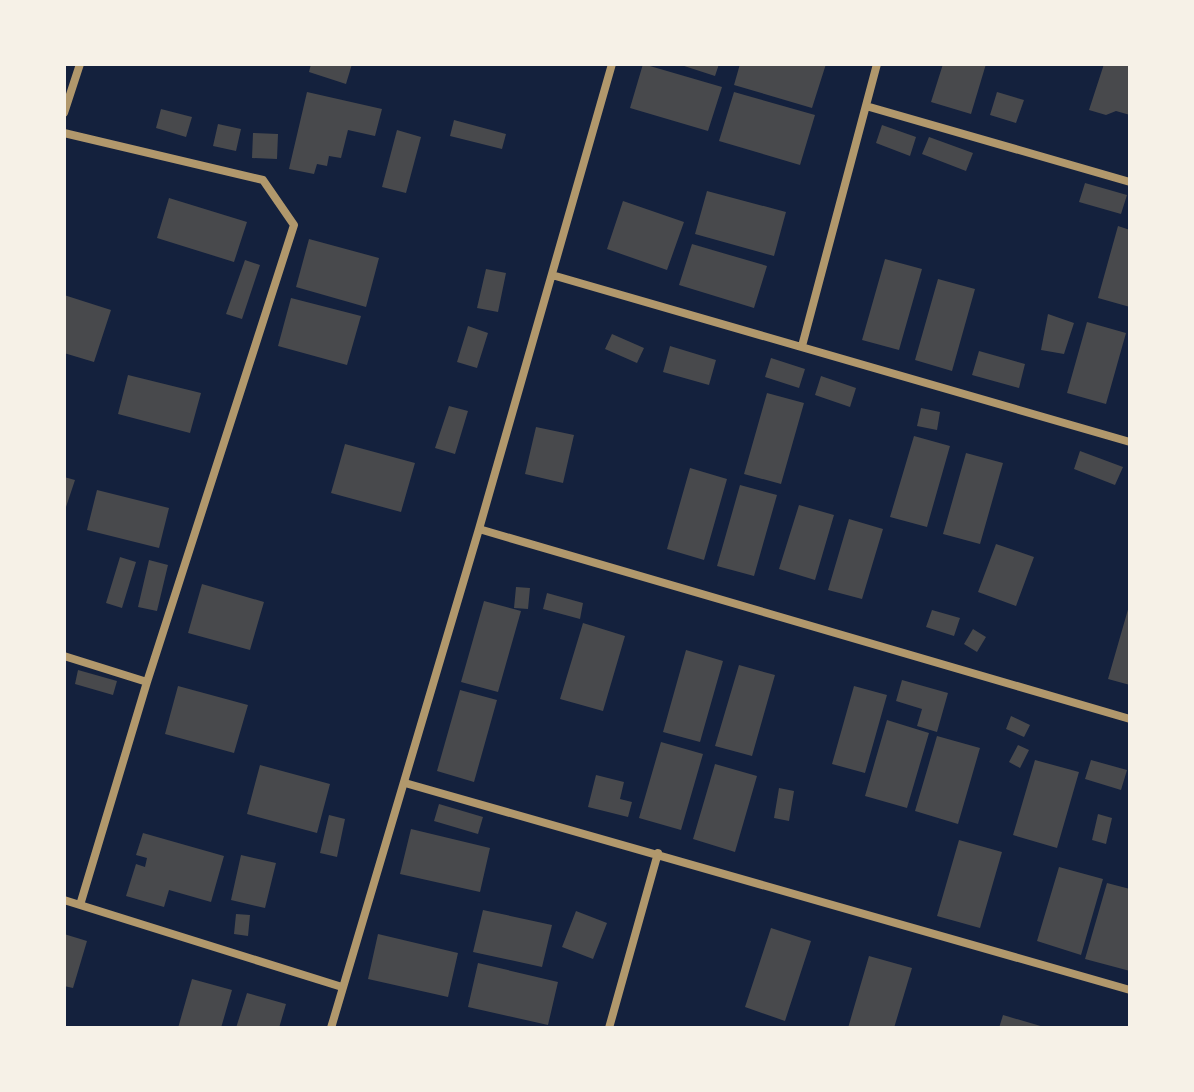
<svg xmlns="http://www.w3.org/2000/svg" width="1194" height="1092" viewBox="0 0 1194 1092" font-family="'PT Sans Narrow',sans-serif">
<rect width="100%" height="100%" fill="#14213d"/>
<path fill="#48494c" d="M311,64H352L346,84L309,72Z
M643,64L722,87L708,131L630,108Z
M678,64H719L715,76Z
M740,64H826L812,108L734,85Z
M943,64H986L971,114L931,102Z
M1104,64H1130V115L1116,111L1106,115L1089,110Z
M307,92L382,109L375,136L348,130L341,158L329,156L327,166L317,164L314,174L289,169Z
M734,92L815,115L800,165L719,141Z
M997,92L1024,100L1016,123L990,115Z
M161,109L192,117L186,137L156,128Z
M454,120L506,134L502,149L450,136Z
M218,124L241,129L236,151L213,146Z
M882,125L916,137L910,156L876,143Z
M397,130L421,137L406,193L382,187Z
M253,133L278,134L277,159L252,158Z
M929,137L973,153L966,171L922,154Z
M1085,183L1127,195L1121,214L1079,202Z
M707,191L786,212L774,256L695,234Z
M169,198L247,222L234,262L157,238Z
M623,201L684,222L667,270L607,249Z
M1118,226L1130,230V307L1098,298Z
M309,239L379,258L366,307L296,287Z
M692,244L767,266L754,308L679,285Z
M885,259L922,269L899,350L862,340Z
M245,260L260,265L242,319L226,314Z
M486,269L506,273L498,312L477,308Z
M938,279L975,289L952,371L915,360Z
M64,295L111,310L94,362L64,353Z
M291,298L361,316L347,365L278,346Z
M1048,314L1074,323L1064,354L1041,350Z
M1087,322L1126,333L1106,404L1067,393Z
M468,326L488,333L477,368L457,362Z
M612,334L644,348L637,363L605,349Z
M670,346L716,360L709,385L663,372Z
M979,351L1025,364L1019,388L972,375Z
M771,358L805,369L799,388L765,377Z
M128,375L201,393L190,433L118,414Z
M821,376L856,388L850,407L815,395Z
M767,393L804,403L781,484L744,474Z
M449,406L468,411L455,454L435,448Z
M921,408L940,412L937,430L917,426Z
M536,427L574,435L563,483L525,474Z
M914,436L950,446L927,527L890,517Z
M345,444L415,463L401,512L331,493Z
M1080,451L1123,467L1115,485L1074,469Z
M966,453L1003,463L980,544L943,534Z
M690,468L727,479L704,560L667,549Z
M64,477L75,480L65,510H64Z
M740,485L777,495L754,576L717,566Z
M97,490L169,508L159,548L87,530Z
M799,505L834,515L815,580L779,569Z
M849,519L883,529L862,599L828,590Z
M996,544L1034,557L1016,606L978,592Z
M120,557L136,562L122,608L106,603Z
M149,560L168,565L157,611L138,607Z
M202,584L264,602L250,650L188,633Z
M516,587L530,588L528,609L514,608Z
M547,593L583,603L580,619L543,609Z
M484,601L521,611L498,692L461,682Z
M1129,606H1130V685L1108,679Z
M932,610L960,618L954,636L926,627Z
M583,623L625,636L603,711L560,699Z
M973,629L986,637L977,652L964,644Z
M686,650L723,661L700,742L663,732Z
M739,665L775,675L752,756L715,746Z
M78,670L117,681L113,695L75,684Z
M902,680L948,693L937,732L917,726L922,709L896,701Z
M178,686L248,705L234,753L165,734Z
M854,686L887,695L865,773L832,764Z
M460,690L497,700L474,782L437,771Z
M1011,716L1030,725L1024,737L1006,729Z
M887,720L929,733L907,808L865,796Z
M937,736L980,748L958,824L915,811Z
M661,742L703,754L681,830L639,818Z
M1018,745L1029,750L1020,768L1009,762Z
M1035,760L1079,772L1057,848L1013,835Z
M1091,760L1127,770L1121,790L1085,779Z
M715,764L757,776L735,852L693,839Z
M260,765L330,784L317,833L247,814Z
M596,775L624,782L620,799L632,802L628,817L588,807Z
M779,788L794,791L789,821L774,818Z
M439,804L483,817L478,834L434,821Z
M1098,814L1112,818L1106,844L1092,840Z
M329,815L345,819L337,857L320,853Z
M411,829L490,848L480,892L400,874Z
M143,833L224,856L211,902L169,890L164,907L126,896L136,864L145,867L147,858L136,855Z
M959,840L1002,852L980,928L937,916Z
M241,855L276,863L265,908L231,900Z
M1059,867L1103,879L1081,955L1037,941Z
M1107,883L1130,889V971L1085,959Z
M483,910L552,925L542,967L473,952Z
M576,911L607,923L593,959L562,947Z
M236,914L250,915L248,936L234,934Z
M771,928L811,941L785,1021L745,1007Z
M64,934L87,941L73,988L64,986Z
M378,934L458,953L448,997L368,979Z
M869,956L912,968L894,1028H848Z
M478,963L558,982L548,1025L468,1007Z
M192,979L232,990L221,1028H178Z
M247,993L286,1004L279,1028H236Z
M1003,1015L1044,1027V1028H999Z"/>
<g fill="none" stroke-linecap="round" stroke-linejoin="round">
<path stroke="#b1986c" stroke-width="8" d="M866,106L1130,182
M64,113L80,64
M64,133L263,180L294,225L147,682L80,905
M552,275L1130,442
M802,346L877,64
M479,529L1130,719
M64,656L147,682
M405,783L1130,990
M64,900L342,987
M331,1028L479,529L612,64
M609,1028L658,853"/>
</g>
<rect width="1194" height="1092" fill="none" stroke="#f6f1e7" stroke-width="132"/>
</svg>
